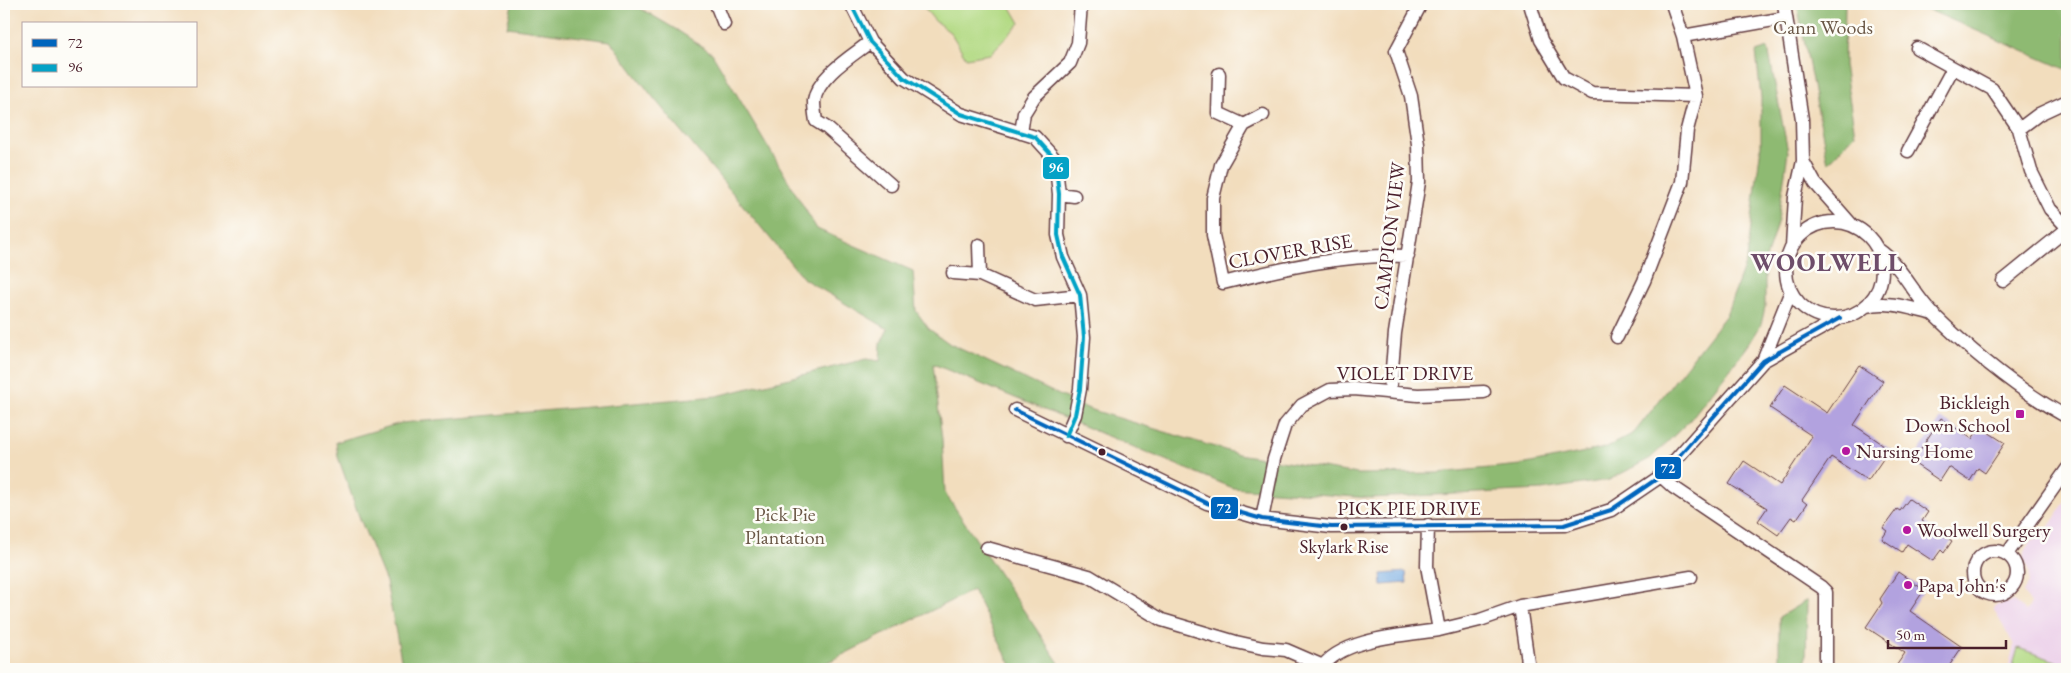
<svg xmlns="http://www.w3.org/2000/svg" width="2071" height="673" viewBox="0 0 2071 673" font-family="'EB Garamond',serif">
<rect width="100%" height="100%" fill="#fdfcf7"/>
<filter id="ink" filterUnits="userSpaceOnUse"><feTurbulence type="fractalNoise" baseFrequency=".02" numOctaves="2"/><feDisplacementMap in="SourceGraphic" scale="10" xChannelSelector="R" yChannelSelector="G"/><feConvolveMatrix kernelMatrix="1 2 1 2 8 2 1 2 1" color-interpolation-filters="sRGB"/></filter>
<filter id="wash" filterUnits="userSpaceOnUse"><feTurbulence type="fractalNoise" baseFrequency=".0096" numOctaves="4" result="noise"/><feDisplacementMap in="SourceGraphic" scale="20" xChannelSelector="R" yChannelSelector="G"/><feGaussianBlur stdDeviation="1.12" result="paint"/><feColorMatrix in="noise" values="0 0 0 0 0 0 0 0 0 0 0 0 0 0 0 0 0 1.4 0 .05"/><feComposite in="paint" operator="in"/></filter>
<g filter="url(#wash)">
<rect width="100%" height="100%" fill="#f2ddbd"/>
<path fill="#ecd1ea" d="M2067,486V669H2008L2014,645L1994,610V606L2013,601L2025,611L2029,607L2031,603L2023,593L2028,582L2029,572L2023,559L2024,552L2032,540L2042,537L2052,522L2066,500L2064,491Z"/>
<path fill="#b3da84" stroke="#7e7c58" d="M921,4H1009L1020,23L990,54L966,58L951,33L935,21Z
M2018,648L2067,665V669H2012Z"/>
<path fill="#8eba72" stroke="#6c6c4e" d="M512,4H633L677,30L712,53L817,229L913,271L916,311L929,329L950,344L1089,409L1238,454L1358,474L1437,473L1521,465L1605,448L1634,433L1726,315L1747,259L1761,145V98L1756,52L1768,48L1788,152L1778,220L1765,262V307L1761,325L1748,346L1690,420L1651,458L1609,480L1542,490L1370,498L1233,488L933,364L942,439L945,493L1063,669H1013L973,590L814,669H403L386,582L360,519L338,457L336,442L401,423L717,396L866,359L880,361L881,343L888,329L804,279L652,96L610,41L507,27Z
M1797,4H1845L1844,65L1855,134L1828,163Z
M1915,4H2067V70Z
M1807,600L1806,669H1779V617Z"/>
<path fill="#75aae2" stroke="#606486" d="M1406,572L1407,583L1382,585L1381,574Z"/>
<g id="blocks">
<path fill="#b2a2df" d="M1859,365L1883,381L1854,425L1890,449L1868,481L1831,457L1802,500L1807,504L1796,520L1791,517L1778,535L1758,521L1767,508L1729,484L1744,461L1780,485L1812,436L1770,408L1785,385L1827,413Z
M1941,418L1972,439L1980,427L2005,443L1985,473L1978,468L1970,481L1949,467L1940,481L1912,462Z
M1909,499L1928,512L1922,521L1952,541L1944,553L1941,550L1933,561L1907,544L1902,552L1882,539L1887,531L1883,528L1897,509L1900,511Z
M1898,572L1924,590L1910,611L1962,647L1947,669H1894L1905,653L1866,627L1882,603L1880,599Z"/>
</g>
</g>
<g filter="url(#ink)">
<use href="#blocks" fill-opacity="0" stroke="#633c41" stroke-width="1"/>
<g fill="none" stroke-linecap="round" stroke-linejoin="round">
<defs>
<path id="street" d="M716,4L724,24
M851,4L870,42L904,78L961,114L1035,137L1055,159L1059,194L1058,235L1063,257L1080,295L1084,337L1080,389L1075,415L1066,436
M1530,4L1541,40L1564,78L1592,93L1696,96
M1672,4L1683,36
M1784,4L1802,119L1803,161L1795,197L1792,247
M870,42C852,56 818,76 814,101C814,107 815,115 816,121L827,128L891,185
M1917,48L1992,89L2019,129L2031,171L2050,209L2067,227
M1219,74L1218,113L1244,125
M1263,115L1244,125L1221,165L1213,198V235L1223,283C1284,268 1344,254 1408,256
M2019,129L2039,114L2067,101
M1021,133L1024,113L1034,97L1070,63L1078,43L1081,4
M1908,151L1953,68
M1803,161L1815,183L1851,224
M1059,194L1074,196
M1786 270a48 48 0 1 1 96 0a48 48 0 1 1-96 0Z
M979,245L980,275L1035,300L1080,295
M1879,250C1902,266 1913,294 1933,314C1973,353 2018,390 2067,417
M953,273L980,275
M2003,281L2067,229
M1867,306C1889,300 1912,309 1934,314
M1617,337L1644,281L1682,182L1687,130L1696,96L1683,36L1785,18
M1763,361L1791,291
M1390,392L1395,333L1419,182L1418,144L1411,96L1396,51L1421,4
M1015,410L1207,503L1262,519L1331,527L1564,525L1611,510L1661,476L1763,361L1840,318
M1661,476L1673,487L1821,587L1826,592V669
M1262,519L1274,459L1285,425L1302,405L1330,390L1354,389L1418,395L1484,392
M1428,525L1427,566L1439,630L1480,620L1520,606L1691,577
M987,548L1089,576L1162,620L1236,642L1263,648L1286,650L1323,666
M1973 573a22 22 0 1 1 44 0a22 22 0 1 1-44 0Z
M2007,554L2067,469
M1520,606L1529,669
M1321,669C1340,638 1406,635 1439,630"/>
</defs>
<use href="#street" stroke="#633c41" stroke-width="15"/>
<use href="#street" stroke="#fff" stroke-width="12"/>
<defs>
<path id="bus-1" d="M1015,410L1207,503L1262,519L1331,527L1564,525L1611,510L1661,476L1763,361L1840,318"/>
<path id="bus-2" d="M851,4L870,42L904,78L961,114L1035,137L1055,159L1059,194L1058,235L1063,257L1080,295L1084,337L1080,389L1075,415L1066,436"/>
</defs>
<use href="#bus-1" stroke="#fdfcf7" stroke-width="8"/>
<use href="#bus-2" stroke="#fdfcf7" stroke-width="8"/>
<use href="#bus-1" stroke="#0065bd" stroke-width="4"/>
<use href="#bus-2" stroke="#04a2c6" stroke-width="4"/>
</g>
</g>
<g fill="#b5179e" stroke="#fdfcf7" stroke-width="2">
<rect x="2015" y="409" width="10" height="10" rx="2.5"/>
<circle cx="1846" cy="451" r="5"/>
<circle cx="1907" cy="530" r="5"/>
<circle cx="1908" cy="585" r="5"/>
</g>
<g fill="#4a1f2b" stroke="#fdfcf7" stroke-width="2">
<circle cx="1102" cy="452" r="4.5"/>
<circle cx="1344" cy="527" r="4.5"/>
</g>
<g text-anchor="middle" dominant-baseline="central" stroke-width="5" stroke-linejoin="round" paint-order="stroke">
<g font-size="19" fill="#4a1f2b" stroke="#fdfcf7">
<text x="1344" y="546">Skylark Rise</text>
</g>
<g font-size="20" fill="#6a5746" stroke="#fdfcf7">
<text x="1823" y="27">Cann Woods</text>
<text x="785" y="514">Pick Pie<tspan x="785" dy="23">Plantation</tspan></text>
</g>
<g font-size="20" fill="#4a1f2b" stroke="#fdfcf7">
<text transform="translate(1389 236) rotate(-83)">CAMPION VIEW</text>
<text transform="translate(1290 251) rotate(-10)">CLOVER RISE</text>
<text x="1405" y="373">VIOLET DRIVE</text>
<text x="1409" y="508">PICK PIE DRIVE</text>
</g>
<g font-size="20" fill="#4a1f2b" stroke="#fdfcf7" text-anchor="start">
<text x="2010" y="402" text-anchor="end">Bickleigh<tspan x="2010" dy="23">Down School</tspan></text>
<text x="1856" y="451">Nursing Home</text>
<text x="1917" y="530">Woolwell Surgery</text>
<text x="1918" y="585">Papa John's</text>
</g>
<g font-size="25" font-weight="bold" letter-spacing="1" fill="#6e4d6a" stroke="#fdfcf7">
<text x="1827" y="262">WOOLWELL</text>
</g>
</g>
<g stroke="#fdfcf7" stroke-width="2">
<rect x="1042" y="156" width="28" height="24" rx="5" fill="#04a2c6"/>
<rect x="1654" y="456" width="28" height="24" rx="5" fill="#0065bd"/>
<rect x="1210" y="496" width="29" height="24" rx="5" fill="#0065bd"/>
</g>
<g font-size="14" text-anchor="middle" font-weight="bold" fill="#fff">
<text x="1056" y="172">96</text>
<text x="1668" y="473">72</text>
<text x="1224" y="513">72</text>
</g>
<rect width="2071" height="673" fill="none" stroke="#fdfcf7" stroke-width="20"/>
<rect x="22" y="22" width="175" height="65" fill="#fdfcf7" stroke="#b5a4a5"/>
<rect x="32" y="39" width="25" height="8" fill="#0065bd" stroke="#b5a4a5"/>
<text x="68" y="48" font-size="15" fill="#4a1f2b">72</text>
<rect x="32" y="64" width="25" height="8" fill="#04a2c6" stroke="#b5a4a5"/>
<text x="68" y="72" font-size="15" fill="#4a1f2b">96</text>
<path d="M1888 640v8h118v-8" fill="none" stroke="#4a1f2b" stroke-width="2.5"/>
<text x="1896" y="640" font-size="15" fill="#4a1f2b" stroke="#fdfcf7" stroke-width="4" paint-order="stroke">50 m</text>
</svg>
